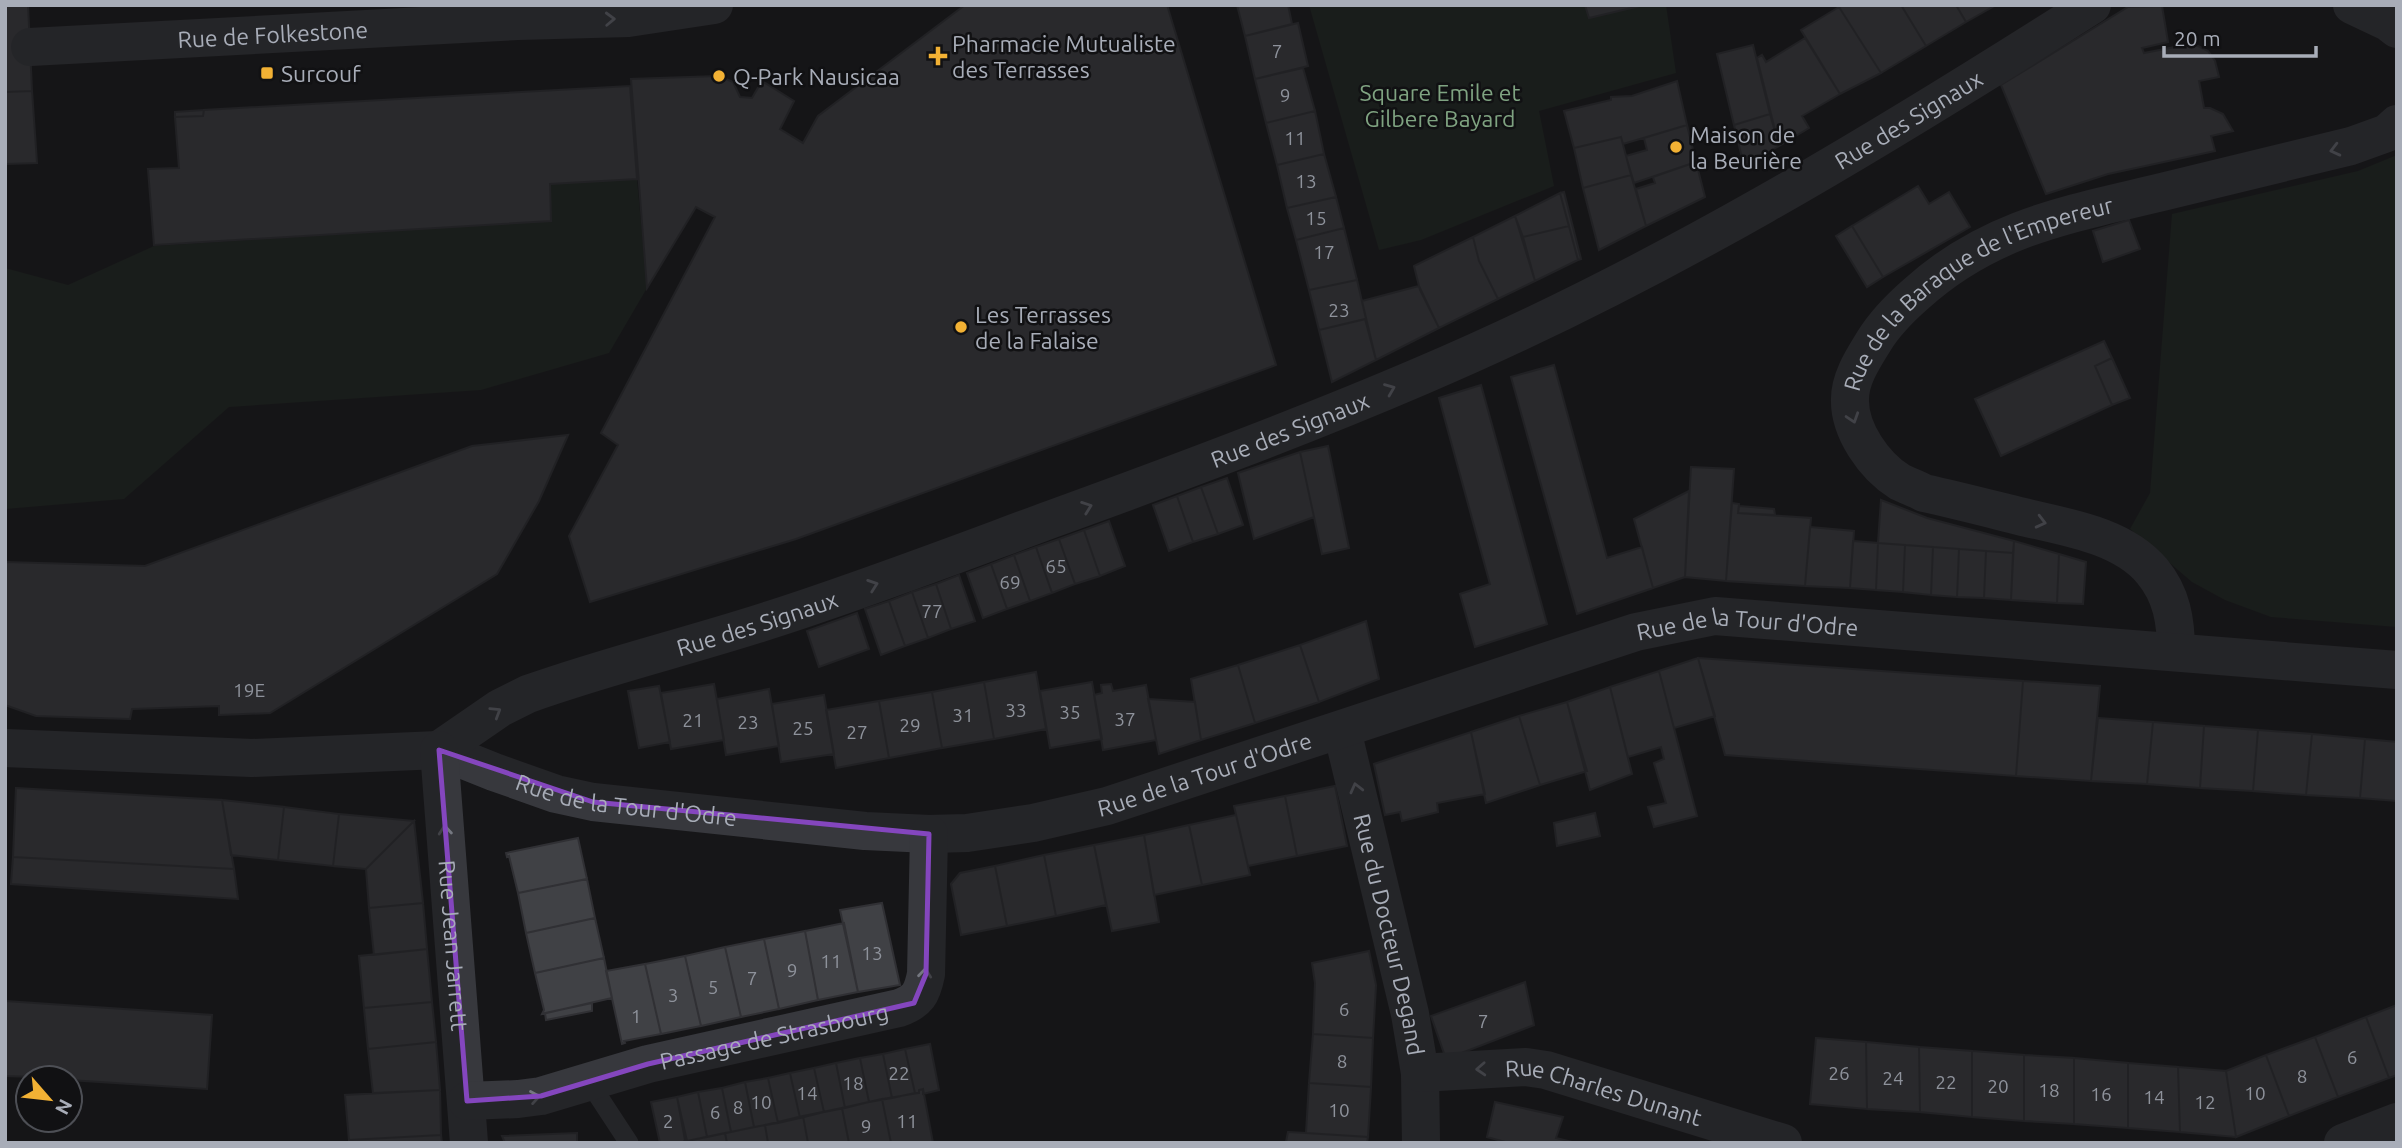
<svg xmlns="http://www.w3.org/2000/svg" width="2402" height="1148" viewBox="0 0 2402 1148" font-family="Ubuntu,sans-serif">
<rect width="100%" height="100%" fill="#161618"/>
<path fill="#1e261f" d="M1309,5H1585L1590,18L1644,5H1666L1676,73L1539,111L1554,186L1421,240L1379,250Z
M2397,155V627L2271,617L2225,600L2192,582L2130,529L2150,493L2172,214L2358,171Z
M637,179L647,288L609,353L481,390L229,407L124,499L5,509V268L68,285L154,246L551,221L550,184Z"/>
<path fill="#404145" stroke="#303034" stroke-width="2" d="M5,5H28L32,91L5,92Z
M965,5H1167L1276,365L796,539L590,602L569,536L618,445L601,433L715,217L696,207L647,288L631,79L719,76L733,82L740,97L752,98L762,81L794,101L780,129L803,143L818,116Z
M1237,5H1288L1292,24L1245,36Z
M1585,5H1644L1589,18Z
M1843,5H1901L1926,46L1881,73L1839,7Z
M1901,5H1956L1966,22L1926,46Z
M1956,5H1996L1966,22Z
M2162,6L2168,42L2142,48L2144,53L2185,45L2198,46L2208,51L2215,61L2219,77L2199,81L2204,108H2210L2223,114L2233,131L2211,136L2215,151L2108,174L2046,194L2001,85L2128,7Z
M1839,7L1881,73L1840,94L1801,30Z
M1298,23L1308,66L1255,79L1245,36Z
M1805,38L1840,94L1802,116L1809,128L1779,146L1757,58L1762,55L1766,62Z
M1753,45L1770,114L1734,125L1717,54Z
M1303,68L1315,111L1266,123L1255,79Z
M1677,81L1687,125L1623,144L1621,137L1574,148L1564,111L1611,100V97L1632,96Z
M630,86L637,179L550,184L551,221L154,245L148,169L179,168L175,117L203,116L204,110Z
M32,91L37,163L5,164V92Z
M204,110L203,116L175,117V112Z
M1315,111L1324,154L1277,165L1266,123Z
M1770,114L1779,146L1744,166L1734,125Z
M1687,125L1696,162L1634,183L1626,156L1647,150L1644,138Z
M1621,137L1631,175L1583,188L1574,148Z
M1324,154L1336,197L1287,208L1277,165Z
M1696,162L1705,197L1646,226L1636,189L1655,183L1653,177Z
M1631,175L1646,226L1599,250L1583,188Z
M1918,186L1929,204L1949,192L1970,227L1883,277L1852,226Z
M1564,192L1581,259L1578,260L1560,193Z
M1560,193L1569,226L1523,237L1515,216Z
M1336,197L1344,228L1296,240L1287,208Z
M1515,216L1535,281L1498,299L1479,261L1473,237Z
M2129,220L2140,249L2103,262L2093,231Z
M1569,226L1578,260L1535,281L1523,237Z
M1852,226L1883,277L1867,287L1836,236Z
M1344,228L1357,280L1309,290L1296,240Z
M1473,237L1479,261L1498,299L1439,328L1420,290L1414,266Z
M1357,280L1366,319L1319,330L1309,290Z
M1419,286L1439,328L1376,360L1362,301Z
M1365,319L1376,360L1332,382L1319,330Z
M2104,341L2112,358L2095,366L2112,405L2001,456L1975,399Z
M2112,358L2130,398L2112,405L2095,366Z
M1554,365L1607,558L1642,547L1653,588L1577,614L1511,377Z
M1481,385L1547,624L1475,647L1460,594L1490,584L1439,398Z
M568,435L539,501L497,574L270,713L219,715V706L132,709L130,719L36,716L5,705V562L145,566L472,446Z
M1328,446L1349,548L1322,554L1300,452Z
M1300,452L1314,517L1254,539L1238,473Z
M1691,467L1734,469L1726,581L1685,577Z
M1227,478L1243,525L1218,534L1201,487Z
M1201,487L1218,534L1193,542L1177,496Z
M1689,491L1685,577L1653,588L1634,519Z
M1177,496L1193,542L1169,551L1153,505Z
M1881,500L1927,518L2014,541L2013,553L1878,543Z
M1732,503L1739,504L1738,513L1811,518L1805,586L1726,581Z
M1739,506L1774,509L1775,515L1738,513Z
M1109,521L1125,566L1100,576L1084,530Z
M1810,527L1854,531L1850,588L1805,586Z
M1084,530L1100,576L1075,584L1059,539Z
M1059,539L1075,584L1052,593L1036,547Z
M1853,541L1878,543L1876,590L1850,588Z
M2014,541L2059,554L2057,603L2011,600Z
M1878,543L1905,545L1903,592L1876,590Z
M1905,545L1933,547L1931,595L1903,592Z
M1036,547L1052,593L1030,601L1014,555Z
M1933,547L1959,549L1957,597L1931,595Z
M1959,549L1986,551L1984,598L1957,597Z
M1986,551L2013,553L2011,600L1984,598Z
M2059,554L2086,562L2083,604L2057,603Z
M1014,555L1030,601L1007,609L991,564Z
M991,564L1007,609L983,618L967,573Z
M959,575L975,621L951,629L936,584Z
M936,584L951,629L928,638L912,592Z
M912,592L928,638L905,646L889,601Z
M889,601L905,646L881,655L865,609Z
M857,613L869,649L819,667L807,631Z
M1366,621L1379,679L1319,702L1300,645Z
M1300,645L1319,702L1255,723L1238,665Z
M1698,658L2023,681L2016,776L1725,755Z
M1698,658L1715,716L1674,728L1659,671Z
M1238,665L1255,723L1201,740L1191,679Z
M1659,671L1697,816L1654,827L1648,807L1666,803L1654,763L1664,759L1661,747L1628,757L1610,687Z
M1036,672L1046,729L994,739L984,682Z
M2023,681L2100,686L2091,781L2016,776Z
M984,682L994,739L942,748L932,692Z
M1092,682L1102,739L1050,748L1040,691Z
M714,684L724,740L671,749L661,693Z
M1111,684L1113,691L1146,685L1156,740L1103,750L1094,695L1102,693L1101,685Z
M659,686L670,742L639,748L628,691Z
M1610,687L1632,774L1590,790L1567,702Z
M769,689L779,746L726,755L717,699Z
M932,692L942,748L889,758L879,701Z
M824,695L834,754L781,762L772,704Z
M1148,699L1195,702L1201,740L1159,754Z
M879,701L889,758L836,768L826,710Z
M1567,702L1587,771L1540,785L1519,716Z
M1519,716L1540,785L1486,803L1471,732Z
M2098,718L2153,722L2147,784L2091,781Z
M2153,722L2204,726L2200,788L2147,784Z
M2204,726L2258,730L2253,791L2200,788Z
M2258,730L2312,734L2306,795L2253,791Z
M1471,732L1485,794L1437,803L1438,812L1402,821L1400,812L1385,815L1374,764Z
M2312,734L2365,739L2360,798L2306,795Z
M2365,739L2397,742V801L2360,798Z
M1335,786L1347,846L1297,856L1285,796Z
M16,788L222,800L234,869L13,857Z
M1285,796L1297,856L1248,866L1234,806Z
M222,800L284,807L278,860L231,855Z
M284,807L339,814L333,866L278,860Z
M1595,813L1600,836L1557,846L1554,823Z
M339,814L414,821L366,869L333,866Z
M1236,815L1250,875L1202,885L1189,825Z
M414,821L423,903L369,908L366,869Z
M1189,825L1202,885L1154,895L1144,835Z
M1144,835L1159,922L1112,931L1094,845Z
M578,838L587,879L518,893L509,856L507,857L506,853Z
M1094,845L1106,905L1056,916L1044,855Z
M1044,855L1056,916L1007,926L995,866Z
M13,857L234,869L238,899L11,884Z
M995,866L1007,926L961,935L951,884L960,873Z
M587,879L595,918L526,933L518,893Z
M423,903L427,949L374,955L369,908Z
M882,903L900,985L858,992L840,910Z
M595,918L604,958L535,973L526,933Z
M844,923L858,992L818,1000L805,931Z
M805,931L818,1000L779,1009L764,939Z
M764,939L779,1009L741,1017L725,947Z
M725,947L741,1017L701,1026L685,956Z
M427,949L432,1002L364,1008L359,956Z
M1369,951L1376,985L1373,1038L1313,1034L1315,983L1312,963Z
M685,956L701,1026L661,1034L645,964Z
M604,958L612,998L542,1014L544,1010L535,973Z
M645,964L661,1034L624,1041L625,1043L622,1044L606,971Z
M1525,982L1534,1025L1446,1059L1431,1016Z
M5,1001L212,1015L207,1089L70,1080V1078L5,1076Z
M432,1002L436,1042L368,1049L364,1008Z
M592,1003V1011L546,1020L545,1013Z
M2397,1005V1075L2389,1078L2366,1017Z
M2366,1017L2389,1078L2338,1097L2315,1037Z
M1313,1034L1373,1038L1371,1087L1309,1083Z
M2315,1037L2338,1097L2289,1116L2266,1055Z
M1816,1038L1866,1042L1867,1109L1810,1104Z
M436,1042L440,1090L373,1093L368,1049Z
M1866,1042L1919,1047L1920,1112L1867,1109Z
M930,1044L939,1090L923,1094V1089L919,1090V1093H915L905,1049Z
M1919,1047L1972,1051V1117L1920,1112Z
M905,1049L915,1093L892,1098L883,1054Z
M1972,1051L2024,1055V1121L1972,1117Z
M883,1054L892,1098L869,1102L860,1058Z
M2024,1055L2074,1058V1124L2024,1121Z
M2266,1055L2289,1116L2236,1137L2226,1071Z
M860,1058L869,1102L845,1108L836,1063Z
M2074,1058L2128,1063V1128L2074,1124Z
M836,1063L845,1108L824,1112L814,1068Z
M2128,1063L2178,1067L2180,1132L2128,1128Z
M2178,1067L2226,1071L2236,1137L2180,1132Z
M814,1068L824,1112L800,1118L790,1073Z
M790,1073L800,1118L778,1123L768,1078Z
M768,1078L778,1123L754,1127L745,1082Z
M745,1082L754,1127L731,1132L722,1088Z
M1309,1083L1371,1087L1368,1137L1306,1133Z
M722,1088L731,1132L707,1137L698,1092Z
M923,1089L933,1143H891L882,1099L919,1093V1090Z
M440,1090L441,1135L349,1140L345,1095Z
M698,1092L707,1137L687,1141L677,1097Z
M677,1097L685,1140L683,1143H660L651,1102Z
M882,1099L891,1143H849L842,1108Z
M1495,1102L1563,1117L1556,1138L1576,1143H1509L1487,1137Z
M842,1108L849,1143H808L803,1116Z
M803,1116L808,1143H768L765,1125Z
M765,1125L768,1143H727L725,1133Z
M1288,1132L1306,1133L1368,1137L1367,1143H1292L1286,1142Z
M577,1133V1143H505L502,1136Z
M725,1133L727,1143H683L685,1140L687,1141Z
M441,1135L442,1143H349V1140Z"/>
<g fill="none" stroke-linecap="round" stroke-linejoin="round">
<path stroke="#37383d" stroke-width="19" d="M589,1082L629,1143"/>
<g stroke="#37383d" stroke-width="38">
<path d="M2352,5L2388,22L2397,29"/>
<path id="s1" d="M30,47L517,21L628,18L714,5"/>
<path id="s2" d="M2176,652C2176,621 2172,595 2152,571C2121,534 2063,527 2019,516C1987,508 1956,500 1924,493C1917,489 1908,486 1900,482C1874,466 1849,430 1850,399C1850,378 1863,359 1874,341C1885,323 1900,308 1916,294C1991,226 2071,214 2166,191C2228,176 2290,161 2351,146L2387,133L2397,124"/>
<path id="s3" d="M1342,730L1410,1014L1420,1073L1421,1143"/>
<path id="s4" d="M5,748L252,758L439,750L494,772L556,794L593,802L865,831L929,834L967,833L1033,823L1107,806L1636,632L1715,616L2397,670"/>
<path id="s5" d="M439,750L500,708L528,694C609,665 694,645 776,618C869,588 960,553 1052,519C1176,474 1300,428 1421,376C1657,276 1877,142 2092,5"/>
<path id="s6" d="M439,750L469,1143"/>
<path id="s7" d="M1420,1073L1526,1067L1546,1070L1783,1143"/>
<path id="s8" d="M467,1101L518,1099L541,1096L648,1064L899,1008C918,1001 922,994 926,974L929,834"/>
<path d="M2343,1143L2397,1122"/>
</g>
</g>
<defs><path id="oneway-chevron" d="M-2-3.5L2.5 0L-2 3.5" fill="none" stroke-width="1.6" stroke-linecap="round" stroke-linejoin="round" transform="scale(1.75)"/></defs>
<g stroke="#757881">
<use href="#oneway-chevron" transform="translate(610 19) rotate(-2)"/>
<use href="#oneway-chevron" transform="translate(2335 150) rotate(166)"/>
<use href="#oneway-chevron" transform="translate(1390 389) rotate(-22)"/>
<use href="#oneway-chevron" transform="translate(1853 418) rotate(72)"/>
<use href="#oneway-chevron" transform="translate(1087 507) rotate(-20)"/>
<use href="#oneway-chevron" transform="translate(2041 522) rotate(14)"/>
<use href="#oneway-chevron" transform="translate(873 585) rotate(-19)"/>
<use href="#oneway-chevron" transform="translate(496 712) rotate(-32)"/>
<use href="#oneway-chevron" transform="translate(1356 788) rotate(-104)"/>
<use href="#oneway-chevron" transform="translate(445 830) rotate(-95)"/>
<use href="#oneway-chevron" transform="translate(925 973) rotate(-84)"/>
<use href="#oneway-chevron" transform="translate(1481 1069) rotate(177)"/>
<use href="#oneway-chevron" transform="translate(535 1097) rotate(-10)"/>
</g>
<path d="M0 0H2402V1148H0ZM439,750L593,802L929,834L926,974L914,1003L648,1064L541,1096L467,1101Z" fill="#161618" fill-opacity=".55" fill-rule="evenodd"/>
<path fill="none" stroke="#8446be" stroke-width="5" stroke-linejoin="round" d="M439,750L593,802L929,834L926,974L914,1003L648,1064L541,1096L467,1101Z"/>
<g fill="#f2b134" stroke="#111113" stroke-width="2.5">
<path d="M934.5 45.5h7v7h7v7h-7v7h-7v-7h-7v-7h7z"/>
<rect x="260" y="66" width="14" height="14" rx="3.5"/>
<circle cx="719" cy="76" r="7"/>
<circle cx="1676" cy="147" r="7"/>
<circle cx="961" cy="327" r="7"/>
</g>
<g text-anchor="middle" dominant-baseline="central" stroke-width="5" stroke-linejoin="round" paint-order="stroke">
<g font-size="19" fill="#8e929b">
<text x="1277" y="51">7</text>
<text x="1285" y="95">9</text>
<text x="1295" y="138">11</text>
<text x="1306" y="181">13</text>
<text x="1316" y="218">15</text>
<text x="1324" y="252">17</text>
<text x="1339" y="310">23</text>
<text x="1056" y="566">65</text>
<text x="1010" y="582">69</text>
<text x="932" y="611">77</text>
<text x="249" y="690">19E</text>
<text x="1016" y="710">33</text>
<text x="1070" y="712">35</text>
<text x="963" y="715">31</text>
<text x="1125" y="719">37</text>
<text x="693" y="720">21</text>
<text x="748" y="722">23</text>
<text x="910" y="725">29</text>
<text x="803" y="728">25</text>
<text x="857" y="732">27</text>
<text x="872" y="953">13</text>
<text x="831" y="961">11</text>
<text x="792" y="970">9</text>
<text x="752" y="978">7</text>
<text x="713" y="987">5</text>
<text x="673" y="995">3</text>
<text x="1344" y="1009">6</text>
<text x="636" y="1016">1</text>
<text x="1483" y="1021">7</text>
<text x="2352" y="1057">6</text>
<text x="1342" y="1061">8</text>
<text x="899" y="1073">22</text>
<text x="1839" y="1073">26</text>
<text x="2302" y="1076">8</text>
<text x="1893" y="1078">24</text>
<text x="1946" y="1082">22</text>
<text x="853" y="1083">18</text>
<text x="1998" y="1086">20</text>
<text x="2049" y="1090">18</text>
<text x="807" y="1093">14</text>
<text x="2255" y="1093">10</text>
<text x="2101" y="1094">16</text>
<text x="2154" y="1097">14</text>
<text x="761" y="1102">10</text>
<text x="2205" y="1102">12</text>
<text x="738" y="1107">8</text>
<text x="1339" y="1110">10</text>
<text x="715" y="1112">6</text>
<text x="668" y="1121">2</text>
<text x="907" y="1121">11</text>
<text x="866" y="1126">9</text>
</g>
<g font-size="23" fill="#a8adb8" stroke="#111113">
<text stroke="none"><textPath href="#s1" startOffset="243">Rue de Folkestone</textPath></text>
<text stroke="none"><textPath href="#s5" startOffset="1605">Rue des Signaux</textPath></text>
<text stroke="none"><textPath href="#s2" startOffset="635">Rue de la Baraque de l'Empereur</textPath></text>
<text stroke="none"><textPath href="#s5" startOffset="912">Rue des Signaux</textPath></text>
<text stroke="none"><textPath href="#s5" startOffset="345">Rue des Signaux</textPath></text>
<text stroke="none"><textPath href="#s4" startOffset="1785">Rue de la Tour d'Odre</textPath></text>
<text stroke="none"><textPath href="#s4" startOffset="1218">Rue de la Tour d'Odre</textPath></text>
<text stroke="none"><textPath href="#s4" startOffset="630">Rue de la Tour d'Odre</textPath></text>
<text stroke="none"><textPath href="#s3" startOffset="210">Rue du Docteur Degand</textPath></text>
<text stroke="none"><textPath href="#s6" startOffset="196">Rue Jean Jarrett</textPath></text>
<text stroke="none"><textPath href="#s8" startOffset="315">Passage de Strasbourg</textPath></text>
<text stroke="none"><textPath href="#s7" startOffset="187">Rue Charles Dunant</textPath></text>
</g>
<g font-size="23" fill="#a8adb8" stroke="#111113" text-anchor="start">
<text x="952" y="43">Pharmacie Mutualiste<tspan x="952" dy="26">des Terrasses</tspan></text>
<text x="281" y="73">Surcouf</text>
<text x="733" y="76">Q-Park Nausicaa</text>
<text x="1690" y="134">Maison de<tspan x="1690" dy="26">la Beurière</tspan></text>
<text x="975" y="314">Les Terrasses<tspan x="975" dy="26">de la Falaise</tspan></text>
</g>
<g font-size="23" fill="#7fa381" stroke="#111113">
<text x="1440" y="92">Square Emile et<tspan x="1440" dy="26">Gilbere Bayard</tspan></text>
</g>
</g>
<rect width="2402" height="1148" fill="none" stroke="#a8adb8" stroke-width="14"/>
<g transform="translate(49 1099) rotate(118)"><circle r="33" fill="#111113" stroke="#4d4f55" stroke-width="2"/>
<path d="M0-5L12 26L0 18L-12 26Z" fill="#f2b134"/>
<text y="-10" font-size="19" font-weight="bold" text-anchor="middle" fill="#a8adb8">N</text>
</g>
<path d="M2164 46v10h152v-10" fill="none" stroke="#a8adb8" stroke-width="3.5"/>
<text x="2174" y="46" font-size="21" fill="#a8adb8" stroke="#111113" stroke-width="5" paint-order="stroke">20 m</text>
</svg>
